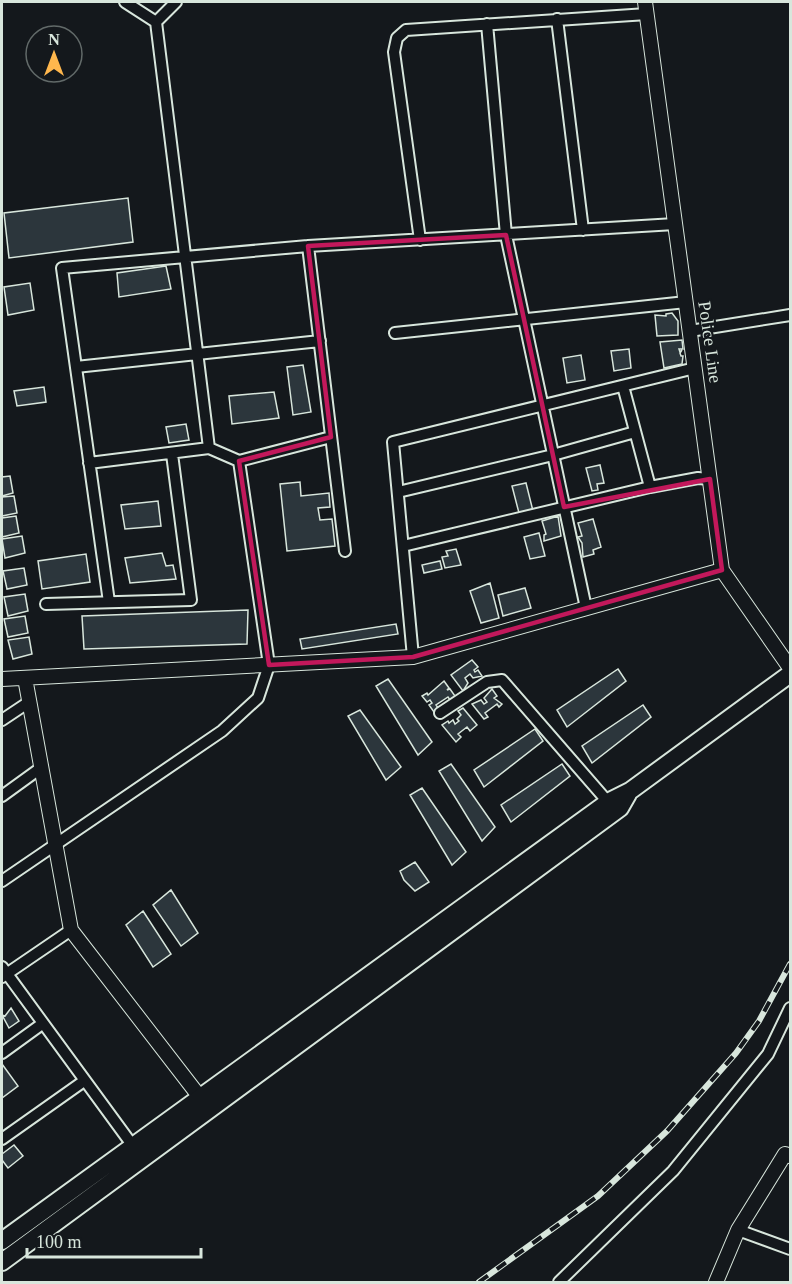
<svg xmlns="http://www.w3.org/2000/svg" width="792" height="1284" viewBox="0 0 792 1284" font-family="'Times New Roman',serif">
<rect width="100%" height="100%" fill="#14181c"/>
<path fill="#2c363c" stroke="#d8e6dc" stroke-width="1.5" d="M128,198L133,242L9,258L4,213Z
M166,266L171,289L119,297L117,273Z
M30,283L34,310L8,315L4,287Z
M672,313L678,321V335L657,336L655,315L666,316V314Z
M682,340L683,349H679L680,352L682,350L680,353L681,356H683L682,364L664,368L660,342Z
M629,349L631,368L614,371L611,351Z
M581,355L585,380L567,383L563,358Z
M303,365L311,412L293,415L287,367Z
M44,387L46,402L17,406L14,391Z
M274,392L279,418L232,424L229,396Z
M186,424L189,440L169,443L166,427Z
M600,465L604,483L597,484L598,490L592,491L586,468Z
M10,476L13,493L2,496V477Z
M300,482L301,496L329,493L330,507L318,508L320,520L332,519L335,546L287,551L280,484Z
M526,483L533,511L519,513L512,486Z
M14,496L17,513L2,516V497Z
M158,501L161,526L125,529L121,505Z
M16,516L19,533L2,537V518Z
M558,516L561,536L544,541V535L546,534L542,521Z
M593,519L601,547L593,550L594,554L583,557L582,543L578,537L582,536L578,523Z
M539,533L545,556L530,559L524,537Z
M22,536L25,553L5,558L2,539Z
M456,549L461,565L445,568L442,557L448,556L446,551Z
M162,553L166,566L173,565L176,579L130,583L125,558Z
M86,554L90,582L42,589L38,561Z
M440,561L442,569L424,573L422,565Z
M24,568L27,585L7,589L3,571Z
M490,583L499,618L481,623L470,591Z
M525,588L531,608L503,616L498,595Z
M25,594L28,611L8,616L4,597Z
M248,610L247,644L84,649L82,616Z
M25,616L28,633L8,637L4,619Z
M396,624L398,634L302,649L300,639Z
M29,637L32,654L13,659L8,640Z
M472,660L478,667L474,670L475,672L478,670L482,676L473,678L470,674L465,678L468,683L463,691L451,675Z
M618,669L626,681L567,727L557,710Z
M388,679L432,742L418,755L376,686Z
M444,681L449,688L447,690L450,689L455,696L450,700L448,697L436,705L439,709L434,712L429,705L432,703L430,700L427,702L422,696L427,693L428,695Z
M492,689L497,696L494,698L502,704L499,707L497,704L485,713L488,717L484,719L472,704L481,700L484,704L487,702L484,698Z
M643,705L651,717L592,763L582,746Z
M463,708L477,725L470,731L467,727L458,734L461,737L456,742L442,725L448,721L449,723L453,720L455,724L459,721L457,719L461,715L458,711Z
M360,710L401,767L386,780L348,716Z
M535,729L543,741L484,787L474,770Z
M451,764L495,827L482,841L439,771Z
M562,764L570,776L511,822L501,805Z
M422,788L466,852L452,865L410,795Z
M415,862L429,882L415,891L404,880L400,871Z
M171,890L198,933L181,946L153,905Z
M143,911L171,954L153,967L126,925Z
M11,1008L19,1021L9,1028L2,1015L5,1016Z
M2,1064L18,1086L2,1098Z
M14,1145L23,1156L8,1168L2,1160V1154Z"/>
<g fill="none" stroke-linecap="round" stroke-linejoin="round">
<defs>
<path id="minor" d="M557,19L583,230
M156,22L176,2
M487,24L506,235L586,608
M420,240L394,52L397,38L406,30L647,14
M308,246L345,551
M690,331L790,315
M395,333L686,302
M76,367L320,341
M239,461L331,437
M89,463L209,448
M650,487L698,478L710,479
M398,492L553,455L635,432
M403,546L650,487L623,386
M109,602L62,268L308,246L675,224
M46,604L191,600L172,454
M413,657L393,442L695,368
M440,713L487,682L502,680L608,802
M2,720L29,702
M2,796L42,767
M2,881L222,731L258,698L269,665L239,461L209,448L156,22L125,2
M2,967L133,1146
M2,977L71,930
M2,1053L42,1024
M2,1139L84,1081
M738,1230L790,1249
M559,1282L673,1171L768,1054L790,1008"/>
<path id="tertiary" d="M645,2L722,570L790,668
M25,678L71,930L206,1105
M2,679L413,657L722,570
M716,1282L738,1230L785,1154L790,1156"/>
<path id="primary" d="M2,1241L608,802L630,791L790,674
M2,1262L620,808L628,794"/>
</defs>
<use href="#minor" stroke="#d8e6dc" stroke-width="14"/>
<use href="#tertiary" stroke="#d8e6dc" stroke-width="16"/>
<use href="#primary" stroke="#d8e6dc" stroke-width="20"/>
<use href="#minor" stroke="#14181c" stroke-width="10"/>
<use href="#tertiary" stroke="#14181c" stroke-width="14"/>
<use href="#primary" stroke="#14181c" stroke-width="16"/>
<defs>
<path id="rail" d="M479,1282L598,1196L667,1131L736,1053L759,1021L790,964"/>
</defs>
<use href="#rail" stroke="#d8e6dc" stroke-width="6"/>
<use href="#rail" stroke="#14181c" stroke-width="4" stroke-dasharray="11" stroke-linecap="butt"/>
</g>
<path fill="none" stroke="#c2185b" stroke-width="4.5" stroke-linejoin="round" d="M506,235L564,507L710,479L722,570L413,657L269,665L239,461L331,437L308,246Z"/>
<g text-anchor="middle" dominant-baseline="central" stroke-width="4.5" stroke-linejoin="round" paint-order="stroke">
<g font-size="18" fill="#d8e6dc" stroke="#14181c">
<text transform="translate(710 342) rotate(82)">Police Line</text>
</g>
</g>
<rect width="792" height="1284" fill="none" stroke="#d8e6dc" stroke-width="6"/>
<g transform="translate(54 54)"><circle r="28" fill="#14181c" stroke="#626a69" stroke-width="1.5"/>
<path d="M0-4.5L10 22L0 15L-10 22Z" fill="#ffb74d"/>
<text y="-9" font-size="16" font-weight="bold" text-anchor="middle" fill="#d8e6dc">N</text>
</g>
<path d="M27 1248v9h174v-9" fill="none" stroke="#d8e6dc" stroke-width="3"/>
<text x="36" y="1248" font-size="18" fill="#d8e6dc" stroke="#14181c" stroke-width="4.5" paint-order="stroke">100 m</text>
</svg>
